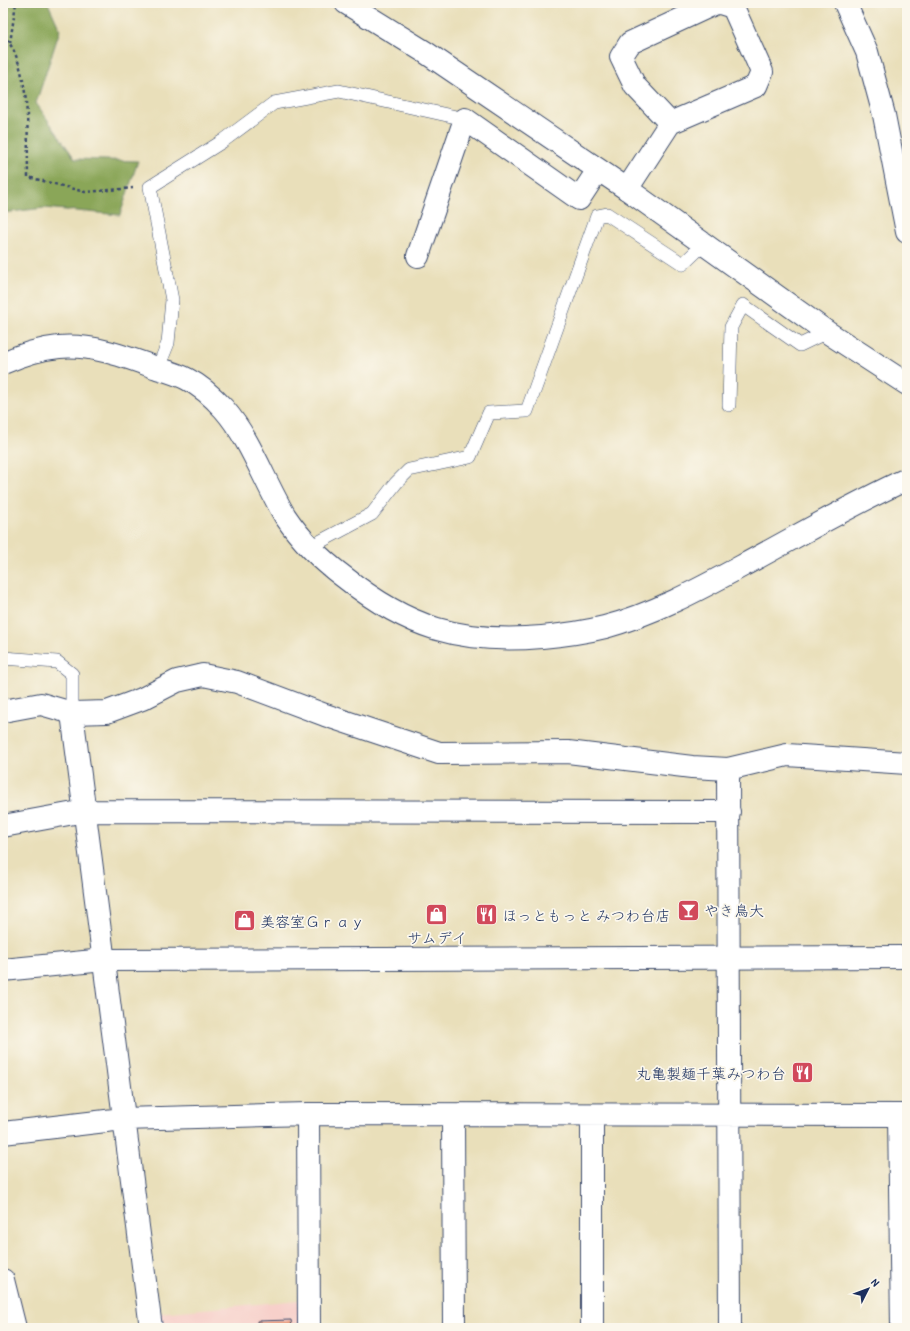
<svg xmlns="http://www.w3.org/2000/svg" width="910" height="1331" viewBox="0 0 910 1331" font-family="'Patrick Hand','Klee One',sans-serif">
<rect width="100%" height="100%" fill="#fbf7ec"/>
<filter id="ink" filterUnits="userSpaceOnUse"><feTurbulence type="fractalNoise" baseFrequency=".025" numOctaves="2"/><feDisplacementMap in="SourceGraphic" scale="8" xChannelSelector="R" yChannelSelector="G"/><feConvolveMatrix kernelMatrix="1 2 1 2 8 2 1 2 1" color-interpolation-filters="sRGB"/></filter>
<filter id="wash" filterUnits="userSpaceOnUse"><feTurbulence type="fractalNoise" baseFrequency=".012" numOctaves="4" result="noise"/><feDisplacementMap in="SourceGraphic" scale="16" xChannelSelector="R" yChannelSelector="G"/><feGaussianBlur stdDeviation="0.9" result="paint"/><feColorMatrix in="noise" values="0 0 0 0 0 0 0 0 0 0 0 0 0 0 0 0 0 1.4 0 .05"/><feComposite in="paint" operator="in"/></filter>
<g filter="url(#wash)">
<rect width="100%" height="100%" fill="#e9dfba"/>
<path fill="#f7d0ca" d="M299,1300L300,1328H161L159,1313Z"/>
<path fill="#8aa658" stroke="#526a5b" d="M3,3H48L60,30L36,103L75,159L138,161L120,215L44,208L3,213Z"/>
<g id="blocks">
<path fill="#e89a78" d="M291,1320L292,1328H258L257,1321Z"/>
</g>
</g>
<g filter="url(#ink)">
<use href="#blocks" fill-opacity="0" stroke="#3a496c" stroke-width="1"/>
<g fill="none" stroke-linecap="round" stroke-linejoin="round">
<defs>
<path id="service" d="M158,368L168,343L172,300L150,187L223,141L274,103L339,91L465,119
M729,405L731,327L743,305L800,345L827,332
M310,547L372,514L396,483L409,470L470,457L489,413L527,411L597,216L607,214L683,264L705,243
M3,658L57,662L72,674V713"/>
<path id="minor" d="M845,3L867,52L884,115L907,232
M670,123L635,86L621,57L630,43L716,3
M627,189L670,123L756,86L762,72L733,7L720,3
M418,256L465,119L579,199L598,170
M3,363C21,355 39,349 59,347C93,344 126,357 157,368C167,371 178,374 187,379C201,386 214,398 224,409C251,440 264,481 285,516C301,540 321,560 344,577C408,628 460,644 542,637C563,635 585,632 605,627C653,614 698,590 742,566C796,537 850,505 907,479
M3,711L41,704L72,713L107,712L142,699L177,681L203,675L237,682L325,715L439,753L568,752L692,767L728,769L787,755L907,763
M72,713L151,1328
M728,769L730,1328
M3,826L85,811L729,812
M308,1114L309,1328
M453,1115L454,1328
M592,1115V1328
M899,1115L902,1328
M3,1133L123,1119L308,1114L907,1115
M3,1280L15,1328"/>
<path id="tertiary" d="M346,3L425,52L627,189L827,332L907,384
M3,970L104,960L907,957"/>
</defs>
<use href="#service" stroke="#3a496c" stroke-width="14"/>
<use href="#minor" stroke="#3a496c" stroke-width="24"/>
<use href="#tertiary" stroke="#3a496c" stroke-width="24"/>
<path stroke="#3a496c" stroke-width="2.5" stroke-dasharray="3 3" stroke-linecap="butt" d="M3,35C32,65 27,137 28,177L85,192L133,188
M10,43L16,3"/>
<use href="#service" stroke="#fff" stroke-width="13"/>
<use href="#minor" stroke="#fff" stroke-width="22"/>
<use href="#tertiary" stroke="#fff" stroke-width="22"/>
</g>
</g>
<defs>
<symbol id="bar-square" viewBox="-11 -11 22 22"><rect x="-9" y="-9" width="18" height="18" rx="4" fill="#d1495b" stroke="#fbf7ec"/><path d="M-6-5H6L.8 .8V4.5H3.5V6h-7V4.5H-.8V.8Z" fill="#fff"/></symbol>
<symbol id="shop-square" viewBox="-11 -11 22 22"><rect x="-9" y="-9" width="18" height="18" rx="4" fill="#d1495b" stroke="#fbf7ec"/><path d="M-5-2.5h2.3a2.7 3.5 0 0 1 5.4 0H5L5.5 6h-11ZM-1.5-2.5h3a1.5 2.3 0 0 0-3 0Z" fill="#fff"/></symbol>
<symbol id="restaurant-square" viewBox="-11 -11 22 22"><rect x="-9" y="-9" width="18" height="18" rx="4" fill="#d1495b" stroke="#fbf7ec"/><path d="M-5-6h1v4h1v-4h1v4h1v-4h1v5L-1.5 .5V6h-2V.5L-5-1ZM5-6V6H3V1.5H1.5Q1.5-4 5-6Z" fill="#fff"/></symbol>
</defs>
<g fill-rule="evenodd">
<use href="#bar-square" x="676" y="898" width="25" height="25"/>
<use href="#shop-square" x="424" y="902" width="25" height="25"/>
<use href="#restaurant-square" x="474" y="902" width="25" height="25"/>
<use href="#shop-square" x="232" y="908" width="25" height="25"/>
<use href="#restaurant-square" x="790" y="1060" width="25" height="25"/>
</g>
<g text-anchor="middle" dominant-baseline="central" stroke-width="3.5" stroke-linejoin="round" paint-order="stroke">
<g font-size="15" fill="#1b2f5e" stroke="#fbf7ec" text-anchor="start">
<text x="704" y="910">やき鳥大</text>
<text x="502" y="915">ほっともっと みつわ台店</text>
<text x="260" y="921">美容室Ｇｒａｙ</text>
<text x="437" y="937" text-anchor="middle">サムデイ</text>
<text x="786" y="1073" text-anchor="end">丸亀製麺千葉みつわ台</text>
</g>
</g>
<rect width="910" height="1331" fill="none" stroke="#fbf7ec" stroke-width="16"/>
<g transform="translate(868 1289) rotate(48)" stroke="#fbf7ec" stroke-width="3" paint-order="stroke">
<path d="M0-3L7 15L0 10L-7 15Z" fill="#1b2f5e"/>
<text y="-6" font-size="11" font-weight="bold" text-anchor="middle" fill="#1b2f5e">N</text>
</g>
</svg>
